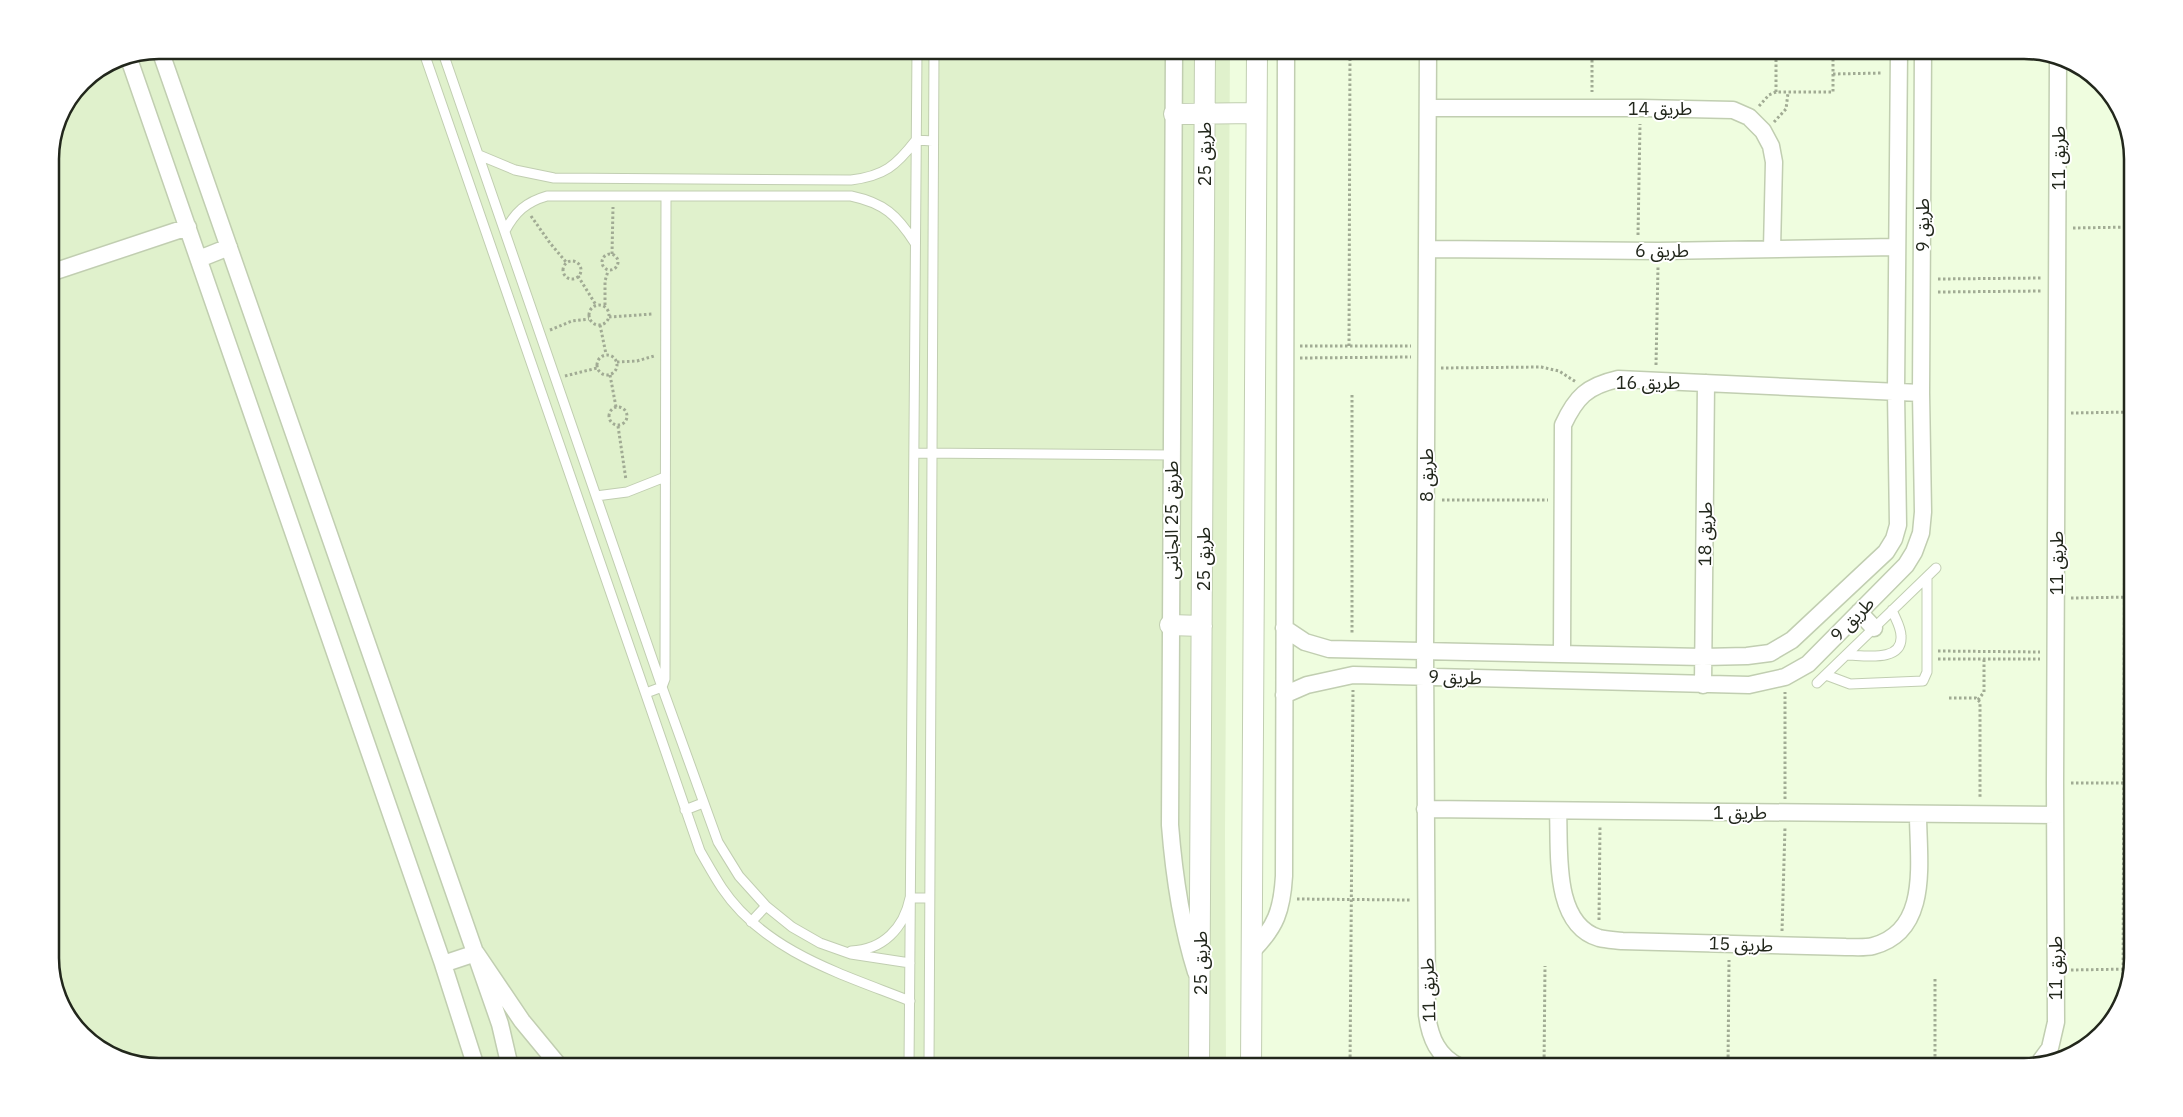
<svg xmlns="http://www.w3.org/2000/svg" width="2183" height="1117" viewBox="0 0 2183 1117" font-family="'IBM Plex Sans','Noto Sans Arabic',sans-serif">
<rect width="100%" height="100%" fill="#effddf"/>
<path fill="#e0f1cc" d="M159,50H1230L1225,834L1226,1067H159L111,1056L68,1019L50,966V152L58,117L82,82L117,58Z"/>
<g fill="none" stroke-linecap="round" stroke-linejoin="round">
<defs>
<path id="service" d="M423,50L700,851C707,863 714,876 722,888C765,952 842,974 910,1001
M442,50L662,687L718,842L739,876L766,906L792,927L820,943L851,954L910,963
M479,155L515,170L554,178L851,180C884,176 896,166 916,140L933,141
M505,231C515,212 526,202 547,196H851C884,203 897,215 915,243
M914,453L1171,455
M596,496L627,492L665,477
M1846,655C1863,655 1903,663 1901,636C1901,627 1895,618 1892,610
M1826,675L1850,684L1923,681L1927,672V577
M1817,683L1936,568
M646,693L662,687L665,679L666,196
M685,810L703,803
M751,922L766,906
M851,951C883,950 904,928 910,898H929
M909,1067L917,50
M929,1067L934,50"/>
<path id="minor" d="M160,50L500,1024L510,1067
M1174,50L1170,825C1174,876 1181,924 1196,972
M1428,50L1425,650L1427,1015C1430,1038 1438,1057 1460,1067
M128,56L443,964L476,1067
M1428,108H1641L1733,110L1749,117L1763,131L1771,146L1774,162L1772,249
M1428,249L1658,251L1896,247
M199,259L229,247
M50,273L188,227
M1859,612L1874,628
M1284,628L1305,642L1329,649L1703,657L1747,656L1770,653L1792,640L1886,552L1894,539L1898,525L1896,392L1899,50
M1562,653L1563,425C1576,397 1587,386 1618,379L1921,393
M1703,685L1706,383
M1284,695L1307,685L1353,675L1749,685L1785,677L1808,664L1906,565L1914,552L1921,533L1923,512L1921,393L1923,50
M1425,809L2055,815
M1558,811C1560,850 1552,924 1599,938C1607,940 1615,940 1622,941L1846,947C1855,947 1865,948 1873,946C1931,931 1918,860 1918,814
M1252,951C1276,927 1282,910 1284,876L1286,50
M443,964L476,953L522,1021L560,1067
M2039,1063L2050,1048L2056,1022L2055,783L2058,58"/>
<path id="tertiary" d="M1174,114L1256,113
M1170,625L1202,626
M1199,1067L1205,50
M1251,1067L1257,50"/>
</defs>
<use href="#service" stroke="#c1ceb1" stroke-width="11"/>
<use href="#minor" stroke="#c1ceb1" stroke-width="19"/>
<use href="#tertiary" stroke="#c1ceb1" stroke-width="22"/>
<path stroke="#a1ab94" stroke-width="3" stroke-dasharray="2.5 2.5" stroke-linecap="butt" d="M1592,50V92
M1833,74L1883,73
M1776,92V54L1778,50
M1759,106L1769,95L1776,92H1833V53L1831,50
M1774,122L1786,109L1788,93
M531,216L550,243L566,262
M2073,228L2133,227
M1638,235L1640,124
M602 262a8 8 0 1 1 16 0a8 8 0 1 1-16 0Z
M612,254L613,207
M563 270a9 9 0 1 1 18 0a9 9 0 1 1-18 0Z
M578,276L596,305
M1938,279L2041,278
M1938,292L2041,291
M589 315a10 10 0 1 1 20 0a10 10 0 1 1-20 0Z
M605,305V281L608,271
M609,317L653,314
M600,325L606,354
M550,330L572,321L589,319
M1300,346H1411
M1349,346L1350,50
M597 365a10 10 0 1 1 20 0a10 10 0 1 1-20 0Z
M1300,358L1411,357
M617,362L637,361L654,356
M1656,365L1658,267
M1441,368L1541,367L1559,371L1576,382
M610,375L616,407
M565,376L597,368
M1352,395V635
M609 416a9 9 0 1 1 18 0a9 9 0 1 1-18 0Z
M2071,413L2133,412
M618,426L626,480
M1442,500H1548
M2071,598L2133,597
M1938,651L2040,652
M1938,659H2040
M1949,698H1976L1980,702V799
M1978,700L1984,692V659
M2071,783H2133
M1785,799V692
M1297,899L1410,900
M1599,920L1600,826
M1782,931L1785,827
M2071,970L2131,969
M1935,979V1067
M2123,1000L2126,133
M1350,1067L1353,690
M1420,1067L1427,1058
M1544,1067L1545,966
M1728,1067L1729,960"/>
<use href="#service" stroke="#fff" stroke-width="9"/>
<use href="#minor" stroke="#fff" stroke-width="16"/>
<use href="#tertiary" stroke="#fff" stroke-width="20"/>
</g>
<g text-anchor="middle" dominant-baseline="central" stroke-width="4" stroke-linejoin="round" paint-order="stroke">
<g font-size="18" fill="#22271c" stroke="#fff">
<text x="1660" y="108">طريق 14</text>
<text transform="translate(1204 154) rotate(-90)">طريق 25</text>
<text transform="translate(2058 158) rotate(-90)">طريق 11</text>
<text transform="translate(1922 225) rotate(-90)">طريق 9</text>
<text x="1662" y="250">طريق 6</text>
<text x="1648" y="382">طريق 16</text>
<text transform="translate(1426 475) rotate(-90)">طريق 8</text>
<text transform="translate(1171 520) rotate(-90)">طريق 25 الجانبى</text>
<text transform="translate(1705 534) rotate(-89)">طريق 18</text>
<text transform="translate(1203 559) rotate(-90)">طريق 25</text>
<text transform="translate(2056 563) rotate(-90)">طريق 11</text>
<text transform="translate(1852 619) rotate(-46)">طريق 9</text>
<text transform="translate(1455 677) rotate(2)">طريق 9</text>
<text x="1740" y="812">طريق 1</text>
<text transform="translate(1741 944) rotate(2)">طريق 15</text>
<text transform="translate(1200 963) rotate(-90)">طريق 25</text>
<text transform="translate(2055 968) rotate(-90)">طريق 11</text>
<text transform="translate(1428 990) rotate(-92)">طريق 11</text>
</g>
</g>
<path d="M0 0H2183V1117H0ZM159 59H2024A100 100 0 0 1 2124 159V958A100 100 0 0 1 2024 1058H159A100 100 0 0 1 59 958V159A100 100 0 0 1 159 59Z" fill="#fff" fill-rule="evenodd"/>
<path fill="none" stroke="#22271c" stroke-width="2.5" d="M159 59H2024A100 100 0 0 1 2124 159V958A100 100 0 0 1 2024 1058H159A100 100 0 0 1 59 958V159A100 100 0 0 1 159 59Z"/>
</svg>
